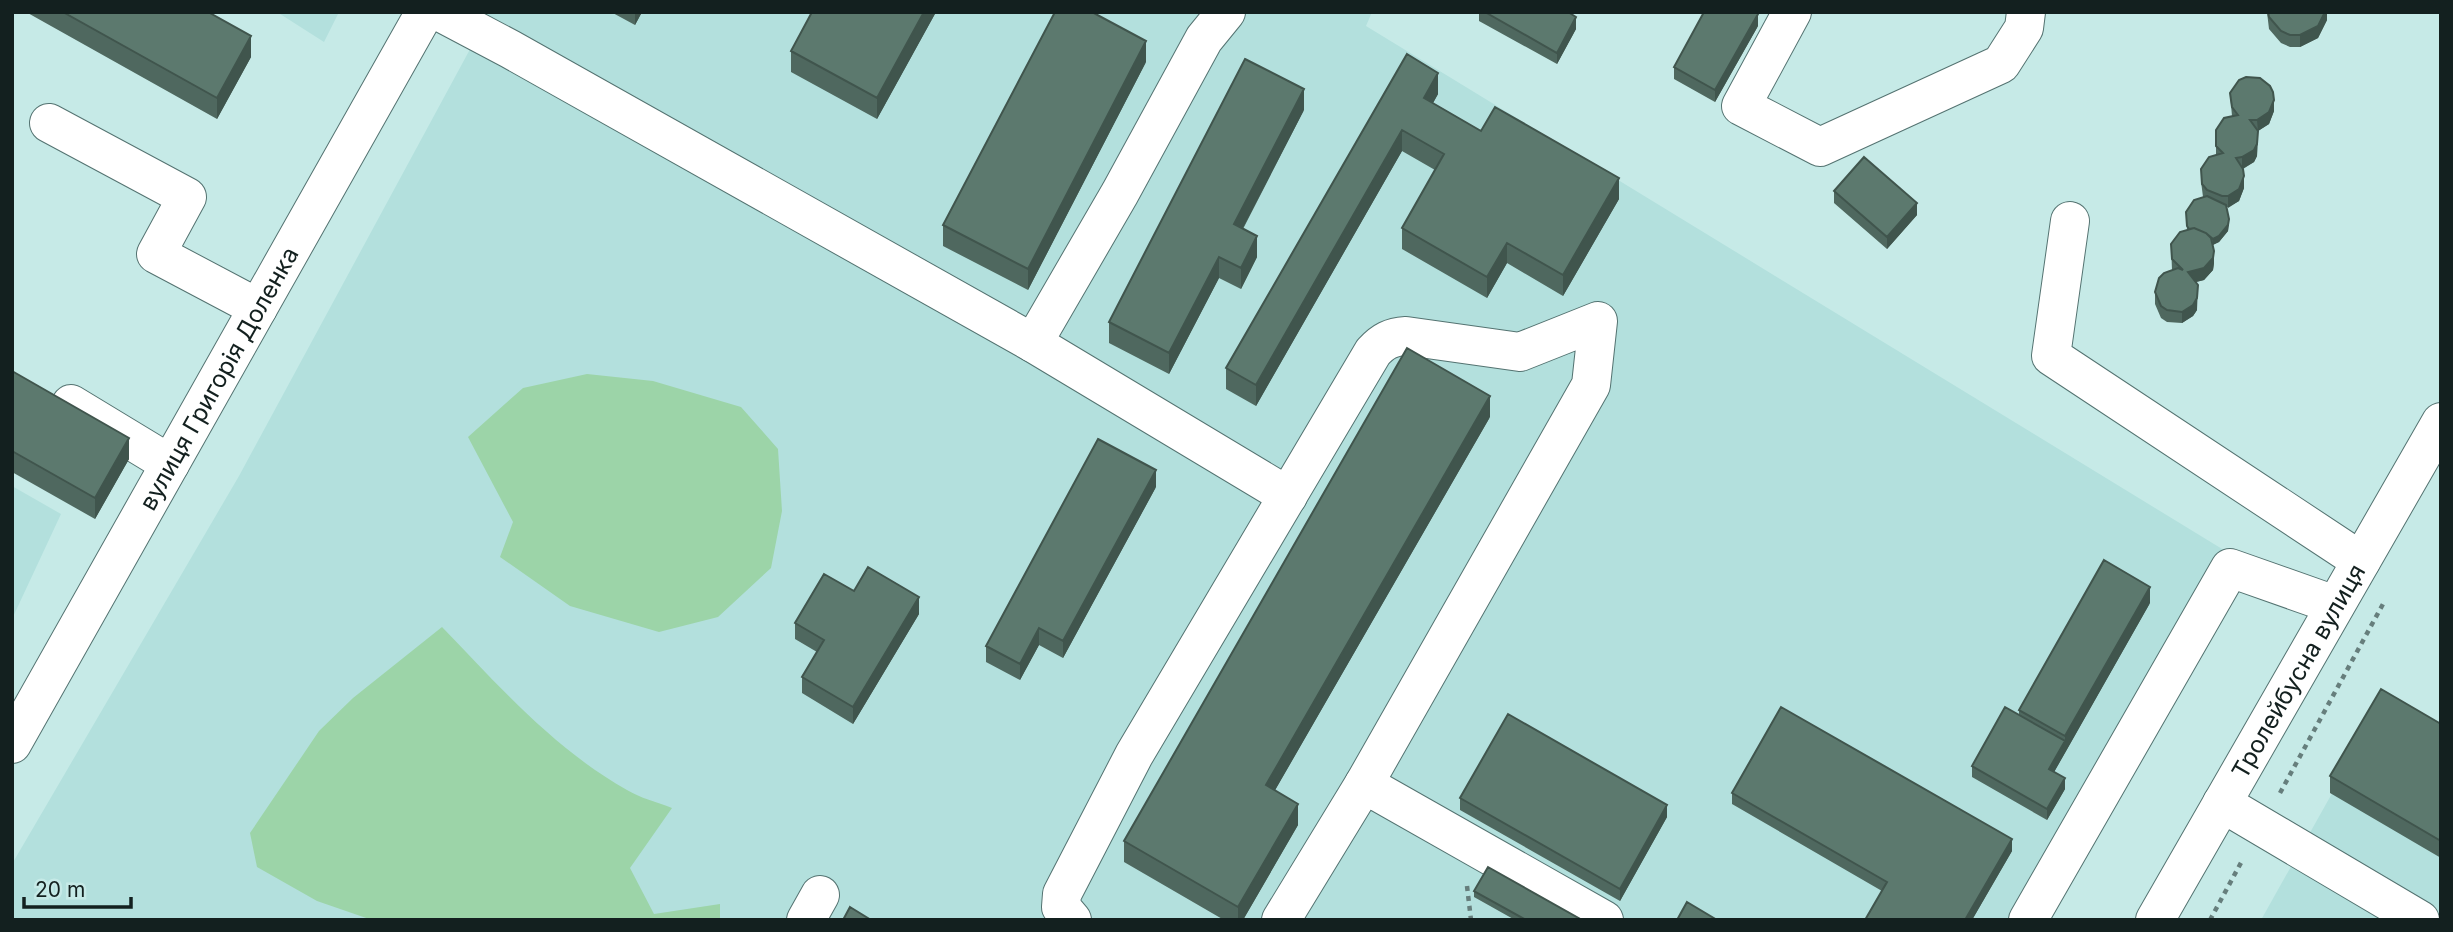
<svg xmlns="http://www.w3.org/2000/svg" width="2453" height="932" viewBox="0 0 2453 932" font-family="Inter,sans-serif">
<rect width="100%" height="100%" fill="#c6eae7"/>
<path fill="#b3e0dd" d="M277,12H339L324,42Z
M482,12H1372L1366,26L2250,566L2048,920H12V864L239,476L488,16Z
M12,486L61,514L12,619Z
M2381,706L2441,739V920H2261Z"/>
<path fill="#9cd4a8" d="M587,374L653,381L741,407L778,449L782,511L771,568L718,617L659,632L570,606L500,557L513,522L468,437L523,388Z
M442,627C499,686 554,749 627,790C640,798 657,802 672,808L630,868L654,914L720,904V920H372L317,901L257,867L250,833L319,731L353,698Z"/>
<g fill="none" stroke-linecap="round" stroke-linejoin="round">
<defs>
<g id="minor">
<path d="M440,12L510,49L1033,343L1288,496"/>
<path d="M1792,12L1741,106L1820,147L2001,64L2024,28L2026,12"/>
<path d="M49,123L187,197L156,254L258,308"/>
<path d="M2070,221L2051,356L2361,561"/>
<path d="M1033,343L1120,193L1204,39L1226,12"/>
<path d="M71,404L170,464"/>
<path id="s1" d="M12,744L425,12"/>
<path d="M2222,803L2420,920"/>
<path d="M806,920L820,895"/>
<path d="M1072,920L1061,907L1062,894L1134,755L1373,352C1383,341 1391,337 1406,336L1520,352L1598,321L1591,385L1364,784"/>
<path d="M1281,920L1364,784L1604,920"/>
<path d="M2028,920L2230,568L2335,605"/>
<path id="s2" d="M2155,920L2441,422"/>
</g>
</defs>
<use href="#minor" stroke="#547371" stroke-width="40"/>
<path stroke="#667e7c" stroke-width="4.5" stroke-dasharray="5 5" stroke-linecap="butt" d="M2280,793L2383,604
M1467,886L1471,920
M2210,920L2243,859"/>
<use href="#minor" stroke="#fff" stroke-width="38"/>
</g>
<path fill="#4f685f" d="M26,12H208L251,57L217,119Z
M611,12H642L635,25Z
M936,12L877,119L791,72V51Z
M1479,12H1568L1576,29L1557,64L1479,21Z
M2267,12H2327V20L2318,38L2300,47H2290L2281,43L2269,29Z
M1758,26L1715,102L1674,79V67Z
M1407,54L1438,94L1433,103L1481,131L1619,199L1563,296L1507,263L1487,298L1402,249V228L1435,170L1402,151L1256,406L1226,389V368Z
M1146,62L1028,290L943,246V225Z
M2230,93L2274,111L2269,124L2258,131L2257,156L2254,162L2243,169L2244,188L2239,201L2226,208L2229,225L2228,231L2219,242L2212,245L2214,263L2213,270L2204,280L2196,282L2197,310L2193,316L2182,323L2167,322L2161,318L2155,304V292L2172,270L2171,244L2187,230L2186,212L2203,197L2201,181V169L2216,155V130L2232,116Z
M1304,110L1243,229L1257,257L1241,289L1219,278L1169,374L1109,343V322Z
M1834,191L1917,215L1887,249L1834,203Z
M12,371L129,459L95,519L12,472Z
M1490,417L1275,790L1298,825L1243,920H1224L1124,862V841Z
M1156,487L1063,658L1039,645L1020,680L986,662V646Z
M854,591L919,614L853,724L802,693V677L817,652L795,639V623Z
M2150,603L2054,772L2065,789L2047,820L1972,777V766L2019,715V710Z
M2441,724V858L2330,793V776Z
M1732,793L2012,851L1972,920H1865L1882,891L1732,804Z
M1460,798L1667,817L1620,901L1460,810Z
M1474,891L1582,920H1515L1474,897Z"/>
<path fill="#40554d" d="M635,12H642L635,25Z
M924,12H936L877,119V98Z
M2325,12H2327V20L2318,38L2300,47V35Z
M1758,14V26L1715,102V90Z
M1576,17V29L1557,64V53Z
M251,36V57L217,119V98Z
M1146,41V62L1028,290V269Z
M1438,73V94L1424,119V98Z
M1304,89V110L1234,245V224Z
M2274,100V111L2269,124L2258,131L2257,156L2254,162L2242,169V157L2258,131L2257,120Z
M1402,130V151L1256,406V385Z
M2244,176V188L2239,201L2228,208V196Z
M1619,178V199L1563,296V275Z
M1917,203V215L1887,249V237Z
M2229,219L2228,231L2219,242L2213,245V239Z
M1257,236V257L1241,289V268Z
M1507,243V263L1487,298V277Z
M2214,251V263L2213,270L2204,280L2188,284V272Z
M1219,257V278L1169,374V353Z
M2198,285L2197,310L2193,316L2182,323V312Z
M1490,396V417L1266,806V785Z
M129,438V459L95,519V498Z
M1156,470V487L1063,658V641Z
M2150,587V603L2065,753V736Z
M919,597V614L853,724V707Z
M1039,628V645L1020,680V664Z
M2065,741V753L2049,781V769Z
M2065,778V789L2047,820V809Z
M1298,804V825L1243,920H1238V907Z
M1667,805V817L1620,901V889Z
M2012,839V851L1972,920H1965Z"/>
<path fill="#5c796e" stroke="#40554d" stroke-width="2" d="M63,12H208L251,36L217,98Z
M812,12H924L877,98L791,51Z
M1055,12H1092L1146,41L1028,269L943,225Z
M1485,12H1568L1576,17L1557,53Z
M1704,12H1755L1758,14L1715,90L1674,67Z
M2268,12H2325L2318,26L2300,35H2290L2281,31L2269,17Z
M1407,54L1438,73L1424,98L1481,131L1495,107L1619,178L1563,275L1507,243L1487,277L1402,228L1444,154L1402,130L1256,385L1226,368Z
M1245,59L1304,89L1234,224L1257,236L1241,268L1219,257L1169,353L1109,322Z
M2246,77L2260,78L2270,86L2273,92L2274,100L2269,112L2257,120H2250L2258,131L2257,144L2254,150L2242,157L2236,158L2243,169L2244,176L2239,189L2228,196H2222L2207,190L2202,184L2201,169L2209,157L2223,153L2216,146V130L2224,118L2238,115L2232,107L2230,93L2239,80Z
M1864,157L1917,203L1887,237L1834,191Z
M2207,196L2226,205L2229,219L2228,225L2219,236L2213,239L2206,233L2194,228L2189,229L2187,226L2186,212L2194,200Z
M2194,228L2206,233L2211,238L2214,251L2213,258L2204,268L2188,272L2198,285L2197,298L2193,305L2182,312L2167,310L2161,306L2155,292L2159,278L2164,273L2178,268L2183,270L2172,259L2171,244L2180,232Z
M1407,348L1490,396L1266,785L1298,804L1238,907L1124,841Z
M12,371L129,438L95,498L12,451Z
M1098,439L1156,470L1063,641L1039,628L1020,664L986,646Z
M2104,560L2150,587L2065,736L2019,710Z
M868,567L919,597L853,707L802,677L824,640L795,623L824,574L854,591Z
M2381,689L2441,724V841L2330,776Z
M1781,707L2012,839L1965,920H1865L1887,882L1732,793Z
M2005,707L2065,741L2049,769L2065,778L2047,809L1972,766Z
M1508,714L1667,805L1620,889L1460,798Z
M1488,867L1582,920H1526L1474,891Z
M1687,902L1717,920H1677Z
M850,907L871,920H843Z"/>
<g text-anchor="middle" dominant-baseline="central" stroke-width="5" stroke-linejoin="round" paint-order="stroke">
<g font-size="24" fill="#13201f" stroke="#c6eae7">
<text stroke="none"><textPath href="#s1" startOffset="420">вулиця Григорія Доленка</textPath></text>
<text stroke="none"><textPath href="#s2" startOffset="287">Тролейбусна вулиця</textPath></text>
</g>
</g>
<rect width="2453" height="932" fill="none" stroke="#13201f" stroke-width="28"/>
<path d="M24 897v10h107v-10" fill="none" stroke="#13201f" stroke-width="3.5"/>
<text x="35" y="897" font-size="21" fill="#13201f" stroke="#c6eae7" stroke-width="5" paint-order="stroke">20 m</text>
</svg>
